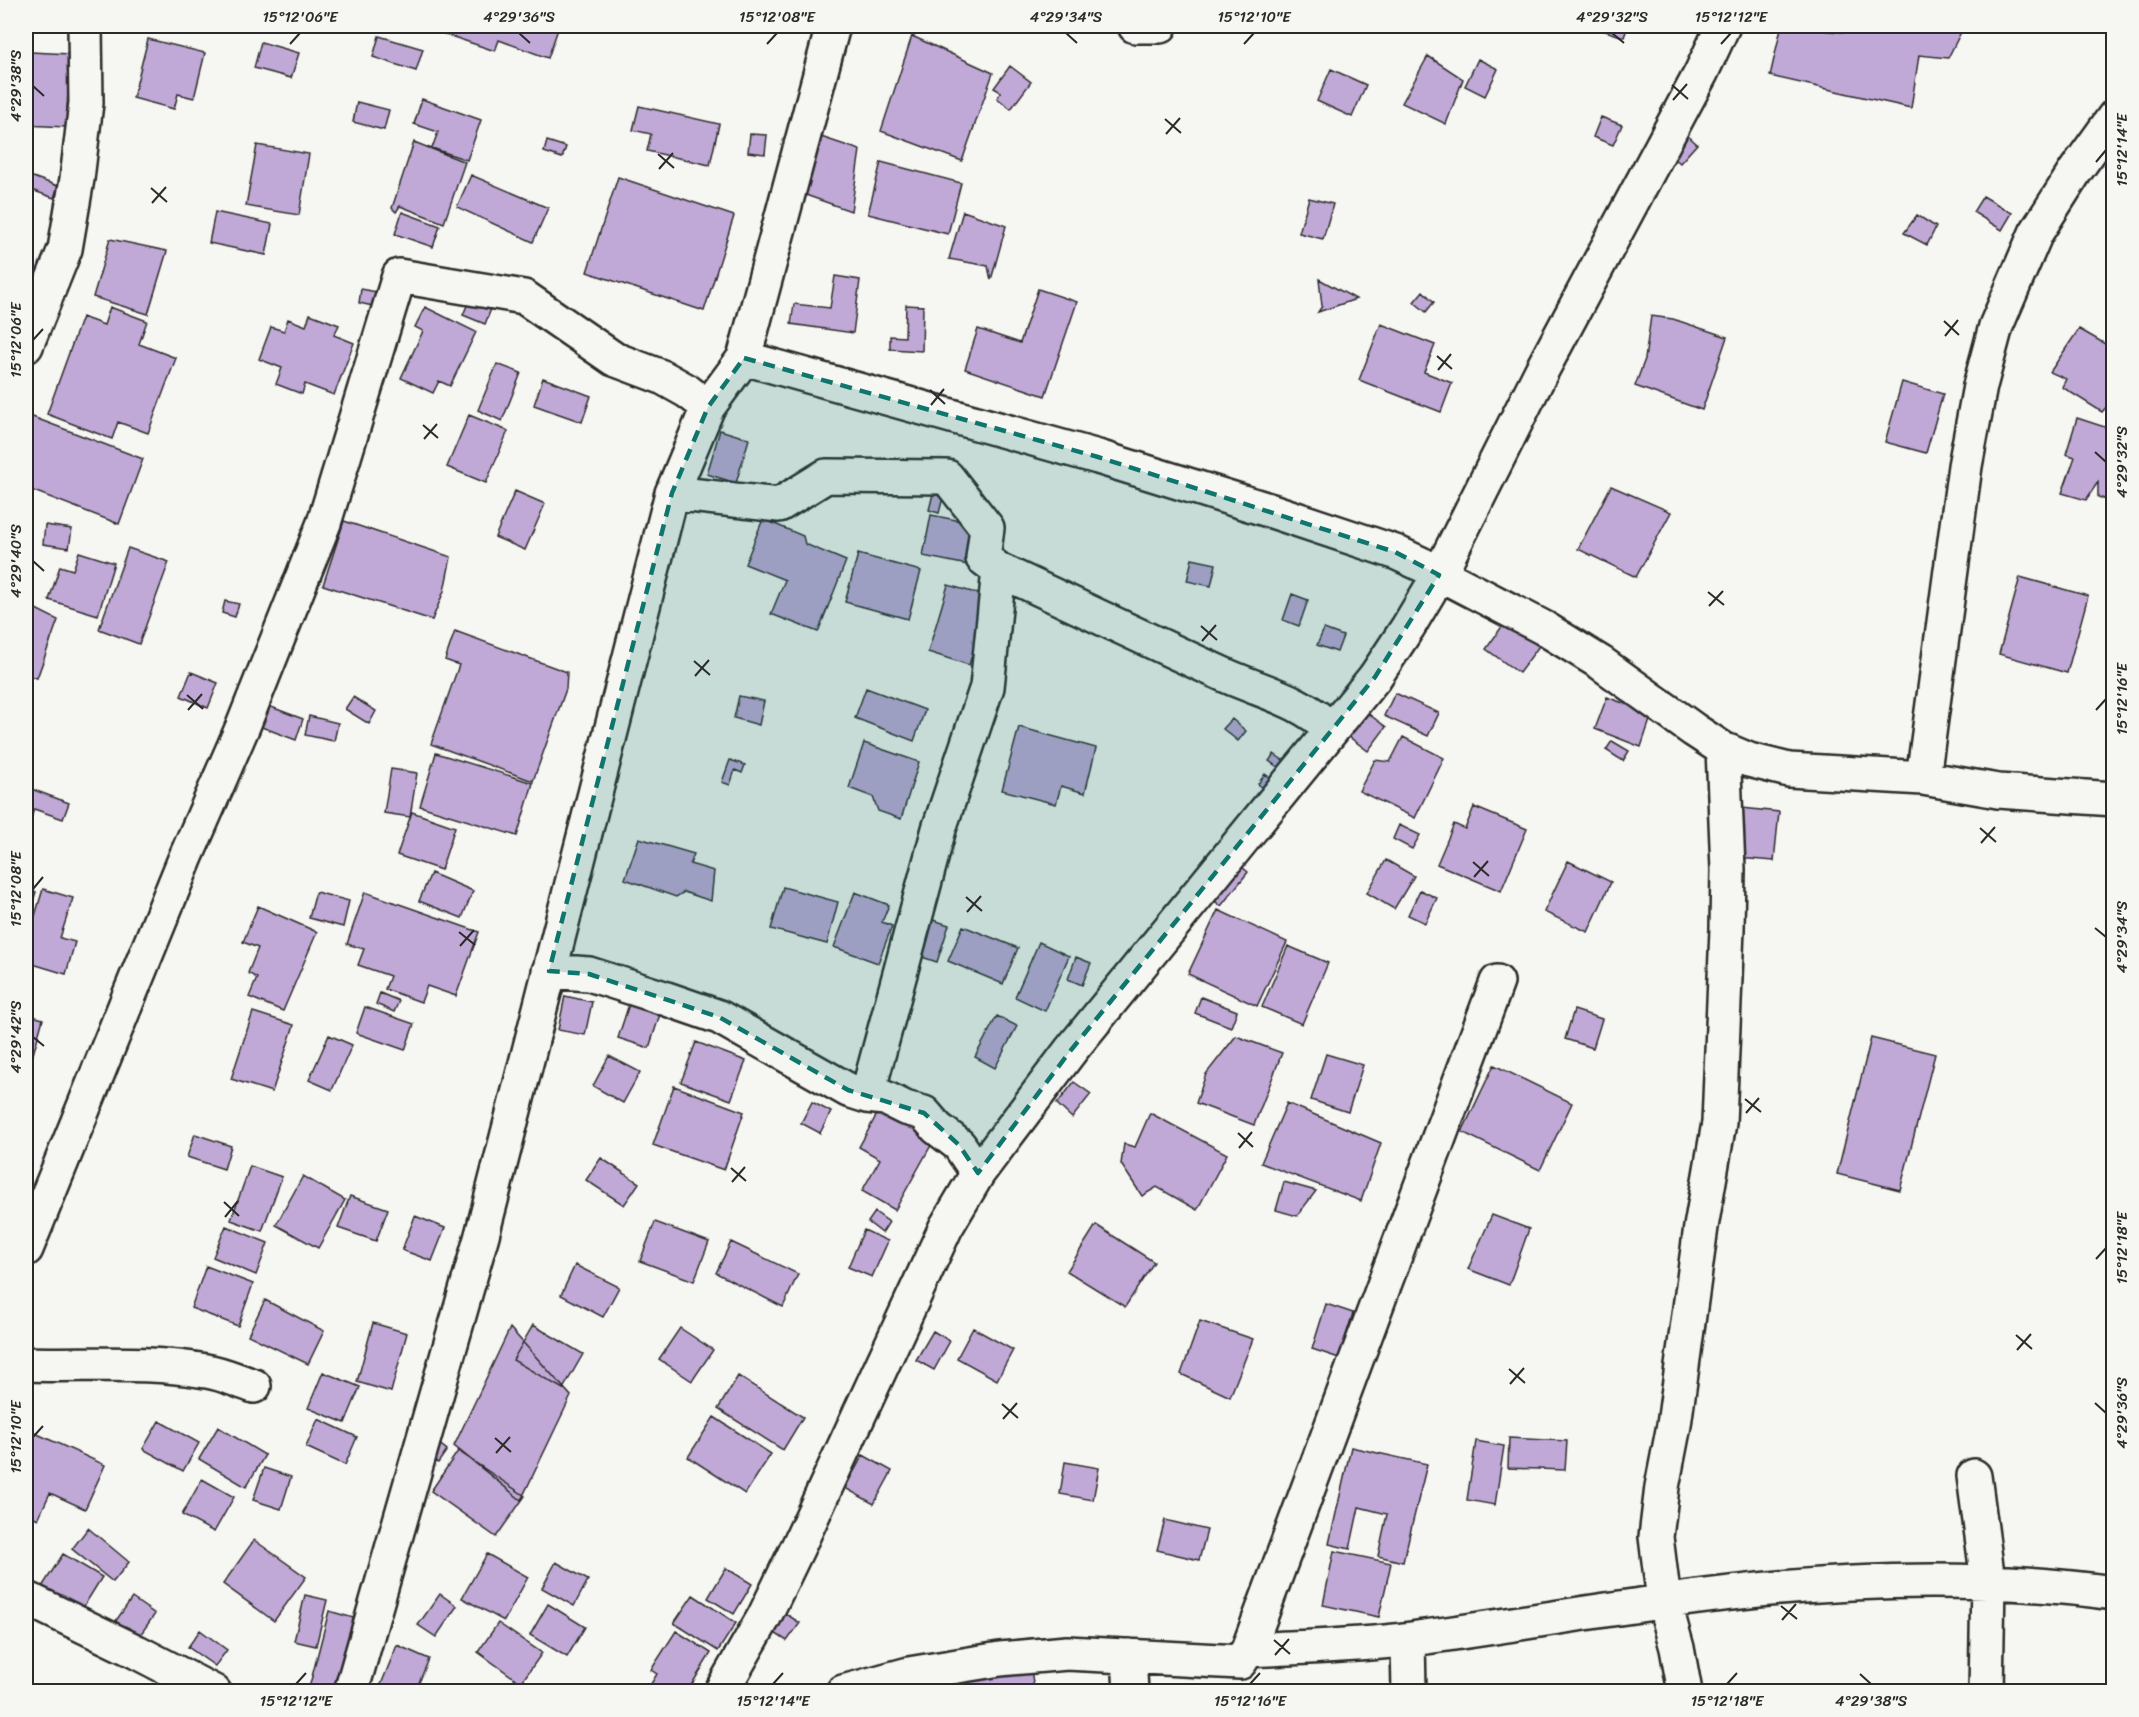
<svg xmlns="http://www.w3.org/2000/svg" width="2139" height="1717" viewBox="0 0 2139 1717" font-family="Sriracha,sans-serif">
<rect width="100%" height="100%" fill="#f6f6f2"/>
<filter id="ink" filterUnits="userSpaceOnUse"><feTurbulence type="fractalNoise" baseFrequency=".0167" numOctaves="2"/><feDisplacementMap in="SourceGraphic" scale="12" xChannelSelector="R" yChannelSelector="G"/><feConvolveMatrix kernelMatrix="1 2 1 2 8 2 1 2 1" color-interpolation-filters="sRGB"/></filter>
<g filter="url(#ink)">
<path fill="#c1a9d7" stroke="#2b2b2b" stroke-width="1.5" d="M421,26H559L548,58L499,40L495,51Z
M1590,26H1628L1624,37Z
M1786,26H1804L1828,31L1874,34L1879,26H1964L1948,58L1919,55L1911,108L1770,76L1781,28Z
M379,36L423,49L416,71L373,57Z
M912,36L993,73L962,161L881,131Z
M148,39L205,53L194,98L178,94L174,109L133,98Z
M261,42L299,53L291,78L254,68Z
M30,52L70,54L66,127L26,125Z
M1428,56L1463,79L1446,124L1402,103Z
M1478,59L1498,69L1485,96L1465,86Z
M1010,66L1031,82L1011,109L997,98L1001,92L994,88Z
M1331,69L1366,85L1352,117L1317,101Z
M422,99L481,120L467,160L432,148L438,132L414,124Z
M357,102L389,110L384,130L353,122Z
M639,106L719,124L710,165L647,151L651,134L633,130Z
M1601,117L1622,125L1613,145L1593,137Z
M1685,133L1697,144L1680,163L1673,157L1682,147L1677,142Z
M750,134L767,135L765,154L748,152Z
M821,137L860,150L851,211L800,193Z
M547,141L566,147L562,158L544,152Z
M414,142L465,162L444,223L400,206L396,212L392,208Z
M257,145L309,154L299,215L246,206Z
M881,162L961,183L948,234L868,214Z
M471,175L548,208L533,242L457,207Z
M30,176L58,186L54,198L26,188Z
M618,177L734,216L704,311L587,272Z
M1983,196L2012,213L2002,230L1973,212Z
M1309,198L1333,204L1323,239L1299,233Z
M963,211L1006,226L991,280L988,266L949,259Z
M215,212L272,224L266,255L209,243Z
M402,212L440,226L433,247L395,234Z
M1917,215L1936,227L1927,245L1904,233Z
M110,239L167,251L148,314L93,297Z
M835,276L860,280L853,333L791,324L794,304L830,308Z
M1319,279L1356,299L1318,312L1322,306Z
M361,289L377,292L373,306L359,303Z
M1038,289L1077,302L1045,396L965,369L978,329L1020,343Z
M1423,291L1434,302L1426,312L1414,302Z
M471,296L493,304L485,324L463,315Z
M906,305L923,306L922,351L890,349V336L905,337Z
M110,307L147,321L139,344L176,358L148,433L118,422L112,439L47,414L82,317L104,325Z
M425,307L476,332L450,386L439,381L433,393L401,378L423,331L415,327Z
M310,314L339,325L334,335L354,343L334,395L305,384L302,394L276,384L282,368L259,359L271,327L284,331L288,319L306,326Z
M1651,316L1673,319L1727,337L1702,410L1635,386L1645,359Z
M1381,324L1435,345L1424,372L1452,383L1441,412L1359,380Z
M2079,329L2114,349V398L2102,412L2062,387L2066,379L2050,372Z
M497,364L521,373L502,421L478,410Z
M543,378L591,396L582,422L534,405Z
M1902,382L1943,394L1926,453L1885,442Z
M469,415L508,431L486,483L447,467Z
M30,416L143,459L119,524L26,488V427Z
M2077,418L2114,430V502L2098,497V482L2086,500L2062,493L2075,457L2066,454Z
M720,430L749,439L736,483L707,474Z
M1611,486L1671,512L1636,577L1578,549Z
M515,491L545,504L525,550L495,537Z
M933,494L943,497L939,513L929,510Z
M931,515L981,525L973,566L923,556Z
M763,519L803,536L805,544L846,561L818,632L771,614L785,580L745,564Z
M344,521L451,557L444,591L432,620L323,585Z
M45,525L72,529L69,548L43,544Z
M128,548L169,562L139,644L99,629Z
M79,552L114,563L98,615L49,600L60,566L73,570Z
M858,554L921,571L908,619L845,602Z
M1192,559L1216,564L1211,586L1187,581Z
M2020,577L2088,596L2067,673L1999,654Z
M948,585L989,597L969,665L928,652Z
M1292,594L1308,600L1299,626L1283,620Z
M225,601L239,604L235,617L222,613Z
M26,604L58,620L37,678L26,675Z
M1508,618L1542,642L1519,673L1486,649Z
M1324,629L1343,636L1337,652L1317,645Z
M455,631L567,672L566,689L533,781L431,744L459,665L445,660Z
M191,672L218,683L208,708L181,696Z
M866,688L925,710L914,741L855,718Z
M1395,693L1439,713L1428,736L1384,716Z
M739,696L764,701L759,725L734,718Z
M353,697L376,711L369,724L345,709Z
M1607,697L1652,714L1641,747L1595,729Z
M258,702L303,719L296,740L251,723Z
M1366,712L1386,727L1368,751L1348,736Z
M309,716L338,723L334,741L305,735Z
M1232,719L1246,731L1238,741L1223,729Z
M1019,727L1096,748L1085,793L1061,786L1056,804L1002,790Z
M1403,737L1444,758L1415,818L1359,791L1375,760L1390,762Z
M1612,741L1629,751L1623,761L1606,750Z
M864,743L919,762L901,819L878,811L873,797L849,788Z
M436,753L533,783L517,836L420,806Z
M1274,754L1287,763L1282,770L1269,761Z
M730,760L745,765L742,773L735,770L730,785L722,782Z
M391,769L417,773L410,817L384,813Z
M1265,774L1272,779L1264,790L1258,784Z
M26,787L69,803L63,819L34,809L27,830H26Z
M1474,807L1527,829L1501,891L1437,864L1454,824L1465,829Z
M1742,808L1779,812L1774,861L1738,858Z
M412,812L455,827L441,870L397,855Z
M1399,825L1420,835L1412,849L1393,839Z
M639,838L694,854L690,864L714,871L711,901L684,892L676,897L625,879Z
M1386,860L1414,876L1394,909L1367,893Z
M1235,861L1248,872L1221,906L1207,895Z
M1568,861L1611,882L1588,932L1544,912Z
M431,873L473,891L462,918L419,901Z
M783,887L838,902L827,944L771,929Z
M26,888L36,892L26,923Z
M43,889L73,898L60,938L75,942L66,974L26,962V946Z
M1420,890L1437,898L1425,923L1408,915Z
M316,892L349,901L343,927L309,918Z
M365,892L479,932L456,996L427,986L421,1002L385,989L390,976L358,965L364,949L347,944Z
M855,892L889,905L882,922L892,926L878,963L834,947Z
M258,906L317,932L283,1011L249,997L257,978L248,973L258,948L243,942Z
M1218,910L1287,942L1257,1006L1188,974Z
M930,919L949,925L937,962L919,956Z
M963,926L1018,948L1003,984L948,961Z
M1039,942L1069,956L1045,1011L1015,997Z
M1288,946L1328,963L1302,1024L1262,1007Z
M1076,957L1091,963L1082,985L1068,979Z
M380,993L399,1001L394,1012L376,1004Z
M565,996L592,1002L585,1035L558,1030Z
M1201,997L1237,1011L1231,1027L1195,1013Z
M631,998L662,1008L649,1048L618,1038Z
M365,1007L414,1024L405,1050L356,1033Z
M1574,1010L1602,1019L1593,1048L1565,1039Z
M253,1012L294,1025L272,1092L231,1079Z
M26,1014L43,1019L26,1079Z
M997,1016L1017,1026L995,1068L975,1057Z
M329,1035L352,1045L332,1090L309,1080Z
M1236,1036L1282,1053L1254,1125L1196,1103L1206,1074Z
M1871,1038L1935,1054L1900,1190L1837,1174Z
M696,1042L746,1061L731,1100L681,1082Z
M1326,1054L1363,1065L1348,1112L1311,1100Z
M609,1056L640,1072L623,1103L593,1086Z
M1494,1065L1572,1103L1540,1170L1462,1132Z
M1074,1082L1091,1094L1072,1118L1057,1104Z
M674,1086L744,1112L724,1170L653,1145Z
M812,1102L831,1112L820,1133L801,1123Z
M1287,1103L1381,1143L1361,1201L1261,1163Z
M881,1107L935,1138L895,1210L862,1191L880,1159L859,1147Z
M1150,1113L1227,1154L1197,1210L1157,1187L1142,1196L1121,1164L1124,1144L1135,1147Z
M195,1134L231,1146L224,1169L187,1157Z
M601,1158L639,1183L624,1205L586,1180Z
M250,1166L282,1177L262,1231L231,1220Z
M303,1176L345,1200L318,1248L276,1225Z
M1284,1182L1316,1191L1297,1216L1276,1210Z
M350,1196L388,1209L376,1241L338,1228Z
M875,1212L889,1222L882,1233L868,1222Z
M1492,1215L1529,1229L1509,1285L1468,1269Z
M415,1216L445,1228L432,1261L402,1250Z
M655,1222L709,1242L694,1281L640,1261Z
M1096,1225L1154,1262L1125,1307L1067,1271Z
M226,1226L268,1243L256,1275L213,1257Z
M864,1230L888,1241L872,1277L848,1267Z
M731,1242L798,1274L783,1307L716,1273Z
M575,1265L619,1287L603,1317L561,1295Z
M206,1266L253,1284L238,1326L191,1308Z
M265,1300L324,1331L308,1364L248,1335Z
M1326,1304L1353,1313L1339,1358L1312,1349Z
M1200,1321L1253,1339L1230,1397L1181,1374Z
M373,1323L407,1333L391,1392L357,1382Z
M533,1325L583,1354L563,1389L513,1360Z
M510,1328L571,1396L521,1500L454,1446Z
M680,1328L713,1350L692,1381L659,1359Z
M973,1328L1013,1350L997,1380L957,1358Z
M933,1331L950,1341L934,1370L916,1360Z
M323,1372L360,1387L345,1423L308,1408Z
M738,1376L803,1417L783,1450L718,1409Z
M714,1417L771,1454L745,1494L688,1457Z
M318,1419L357,1437L345,1465L306,1447Z
M159,1421L199,1443L183,1471L143,1449Z
M218,1427L265,1455L246,1487L199,1459Z
M33,1432L105,1465L85,1509L50,1493L38,1519L26,1513V1447Z
M1509,1438L1567,1441L1565,1470L1508,1468Z
M1476,1441L1504,1446L1495,1505L1467,1500Z
M437,1442L447,1450L438,1463L428,1456Z
M1351,1447L1427,1464L1403,1562L1378,1556L1387,1514L1359,1507L1350,1549L1329,1544Z
M458,1451L525,1496L496,1537L431,1491Z
M863,1455L892,1471L874,1504L845,1488Z
M1065,1462L1099,1468L1093,1500L1060,1494Z
M264,1468L291,1477L281,1509L253,1500Z
M202,1479L234,1497L214,1532L182,1515Z
M1165,1520L1207,1530L1199,1560L1157,1550Z
M88,1528L129,1562L113,1582L72,1549Z
M254,1540L306,1577L274,1621L223,1584Z
M1334,1551L1391,1563L1379,1617L1323,1605Z
M63,1554L102,1577L79,1614L40,1590Z
M487,1554L528,1577L504,1621L462,1598Z
M556,1562L588,1580L574,1606L542,1588Z
M726,1568L752,1584L734,1614L708,1598Z
M440,1594L457,1606L436,1637L418,1625Z
M305,1595L327,1600L316,1646L294,1641Z
M693,1595L736,1623L718,1651L674,1623Z
M132,1598L155,1614L138,1638L115,1622Z
M548,1604L585,1627L567,1657L530,1635Z
M329,1611L357,1619L338,1692H308Z
M783,1612L800,1623L787,1641L770,1630Z
M498,1623L542,1653L521,1683L478,1652Z
M200,1630L227,1650L215,1666L188,1647Z
M676,1631L711,1653L687,1692H646L657,1674L651,1670Z
M397,1645L429,1659L415,1692H391L380,1687Z
M1031,1668L1034,1692H960L958,1675Z
M1291,1687H1364V1692H1291Z"/>
<g fill="none" stroke-linecap="round" stroke-linejoin="round">
<defs>
<path id="minor" d="M1135,26H1160
M26,346L65,249L77,179L86,103L85,26
M744,358L1098,457L1275,512L1395,552L1421,564L1544,628L1601,663L1694,730L1723,749L1749,760L1789,770L1923,778L1998,791L2114,799
M672,493L779,505L826,476L947,477L987,528L983,558L999,570C1075,605 1151,642 1227,676C1266,693 1301,700 1332,730
M1923,778L1965,466L1980,386L1996,326L2036,233L2076,170L2114,117
M549,971L589,974L661,997L719,1017L848,1090L867,1096L885,1098L905,1108L924,1113L937,1128L959,1145L978,1173
M867,1096L939,829L987,687L999,570
M26,1249L185,859L243,726L324,523L399,276L524,297L614,359L662,377L687,391L708,407
M26,1364C86,1366 146,1360 206,1371C222,1373 238,1381 254,1386
M1974,1476L1988,1581L1986,1692
M26,1598L137,1652L214,1692
M1408,1640L1409,1692
M1248,1650L1497,982
M1129,1656L1131,1692
M351,1692L482,1235L672,493L708,407L744,358L833,26
M721,1692L764,1617L797,1549L946,1227L978,1173L1071,1050L1375,677L1408,627L1439,575L1542,370L1701,73L1723,26
M843,1692L909,1674L1000,1659L1067,1653L1240,1662L1248,1650C1302,1647 1357,1646 1411,1639C1495,1628 1578,1613 1662,1602C1811,1580 1963,1572 2114,1593
M1685,1692L1677,1648L1664,1601L1656,1537L1662,1487L1674,1425L1701,1227L1719,1123L1727,929L1728,869L1723,749"/>
</defs>
<use href="#minor" stroke="#2b2b2b" stroke-width="38"/>
<use href="#minor" stroke="#f6f6f2" stroke-width="33"/>
</g>
</g>
<path fill="#0f766e" fill-opacity="0.2" stroke="#0f766e" stroke-width="4.5" stroke-dasharray="12 8" stroke-linejoin="round" d="M744,358L1098,457L1395,552L1439,575L1375,677L1071,1050L978,1173L959,1145L924,1113L848,1090L719,1017L589,974L549,971L672,493L708,407Z"/>
<path fill="none" stroke="#2b2b2b" stroke-width="2" d="M519,33L530,43M1066,33L1077,43M1612,33L1624,43M290,44L300,33M767,44L777,33M1244,44L1254,33M1721,44L1731,33M1672,85L1688,99M33,86L44,96M1673,100L1687,84M1165,119L1181,133M1166,134L1180,118M658,154L674,168M2096,162L2106,150M659,169L673,153M151,188L167,202M152,203L166,187M1944,321L1959,335M1945,336L1958,320M33,340L43,329M1437,356L1452,369M1438,370L1451,354M930,390L945,404M931,405L944,389M423,425L438,438M424,439L437,424M2095,452L2106,462M33,561L44,571M1708,592L1724,605M1709,606L1723,591M1201,626L1217,640M1202,641L1216,625M694,661L710,675M695,676L709,660M187,695L203,709M188,710L202,694M2096,710L2106,699M1980,828L1996,842M1981,843L1995,827M1473,862L1489,876M1474,877L1488,861M33,889L43,877M966,897L982,911M967,912L981,896M2095,928L2106,937M459,932L475,945M460,946L474,930M33,1037L44,1046M1745,1099L1761,1112M1746,1113L1759,1098M1238,1133L1253,1147M1239,1148L1252,1132M731,1168L746,1181M732,1182L745,1167M224,1202L239,1216M225,1217L238,1201M2096,1259L2106,1248M2016,1335L2032,1349M2017,1350L2031,1334M1509,1369L1525,1383M1510,1384L1524,1368M2095,1403L2106,1413M1002,1404L1018,1418M1003,1419L1017,1403M33,1437L43,1426M495,1438L511,1452M496,1453L510,1437M1781,1606L1797,1619M1782,1620L1796,1604M1274,1640L1290,1654M1275,1655L1289,1639M1860,1674L1871,1684M296,1684L306,1673M773,1684L783,1673M1250,1684L1260,1673M1727,1684L1737,1673"/>
<rect width="2139" height="1717" fill="none" stroke="#f6f6f2" stroke-width="66"/>
<rect x="33" y="33" width="2073" height="1651" fill="none" stroke="#2b2b2b" stroke-width="2"/>
<g font-size="15" text-anchor="middle" fill="#2b2b2b">
<text x="300" y="22">15°12'06"E</text>
<text x="519" y="22">4°29'36"S</text>
<text x="777" y="22">15°12'08"E</text>
<text x="1066" y="22">4°29'34"S</text>
<text x="1254" y="22">15°12'10"E</text>
<text x="1612" y="22">4°29'32"S</text>
<text x="1731" y="22">15°12'12"E</text>
<text transform="translate(16 86) rotate(-90)" y="5">4°29'38"S</text>
<text transform="translate(2122 150) rotate(-90)" y="5">15°12'14"E</text>
<text transform="translate(16 340) rotate(-90)" y="5">15°12'06"E</text>
<text transform="translate(2122 462) rotate(-90)" y="5">4°29'32"S</text>
<text transform="translate(16 561) rotate(-90)" y="5">4°29'40"S</text>
<text transform="translate(2122 699) rotate(-90)" y="5">15°12'16"E</text>
<text transform="translate(16 889) rotate(-90)" y="5">15°12'08"E</text>
<text transform="translate(2122 937) rotate(-90)" y="5">4°29'34"S</text>
<text transform="translate(16 1037) rotate(-90)" y="5">4°29'42"S</text>
<text transform="translate(2122 1248) rotate(-90)" y="5">15°12'18"E</text>
<text transform="translate(2122 1413) rotate(-90)" y="5">4°29'36"S</text>
<text transform="translate(16 1437) rotate(-90)" y="5">15°12'10"E</text>
<text x="296" y="1706">15°12'12"E</text>
<text x="773" y="1706">15°12'14"E</text>
<text x="1250" y="1706">15°12'16"E</text>
<text x="1727" y="1706">15°12'18"E</text>
<text x="1871" y="1706">4°29'38"S</text>
</g>
</svg>
